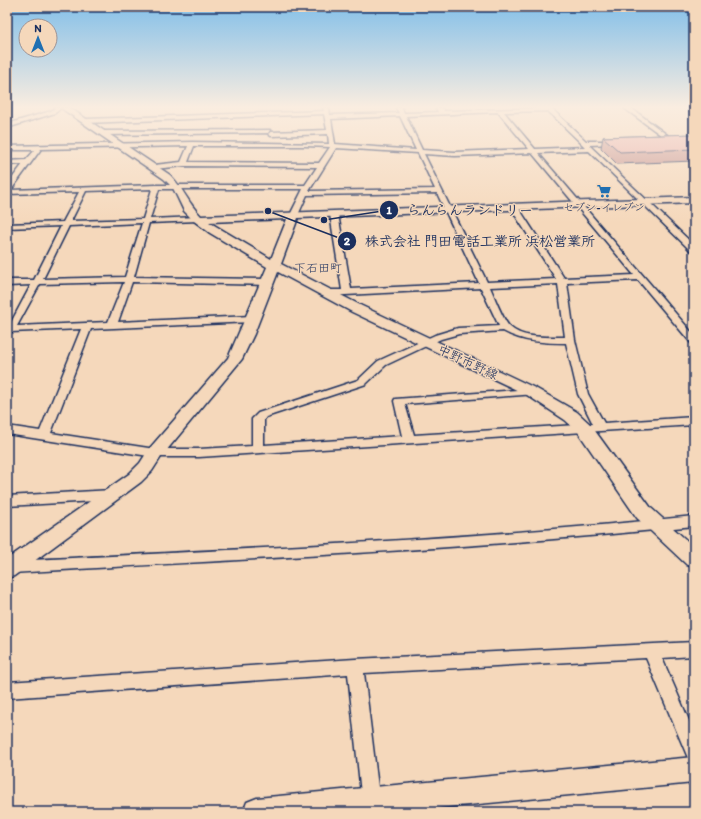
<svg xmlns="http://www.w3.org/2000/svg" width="701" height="819" viewBox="0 0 701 819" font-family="Itim,'Klee One',sans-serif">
<rect width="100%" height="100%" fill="#f5d8bb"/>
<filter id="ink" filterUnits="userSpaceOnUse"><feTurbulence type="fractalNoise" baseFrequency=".025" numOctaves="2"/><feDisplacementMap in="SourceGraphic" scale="8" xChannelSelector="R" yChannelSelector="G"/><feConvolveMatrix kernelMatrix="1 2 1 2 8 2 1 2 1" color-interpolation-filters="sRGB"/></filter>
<g filter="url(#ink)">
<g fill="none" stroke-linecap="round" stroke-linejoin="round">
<defs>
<path id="street" d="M55,108H61L55,113L7,128V124L51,111Z
M323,108H329L330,115L399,113L396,108H402L404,113L438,112L436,108H442L444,111L551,108L586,141H617V143L615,144L589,145L694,245V251H691L589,151L538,153L694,335V344L691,343L638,280L567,283L575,340L588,394L604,423L694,417V425L199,457H155L7,434V426L40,431L81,329L11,332L7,330L31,285L7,286V280H34L61,226L7,228V224L63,222L79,192L7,194V185L23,164L7,165V161L26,160L35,150H7V146L192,142L329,144L328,134L271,136L268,134L271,132L327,130L324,114L85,123L82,121L85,119L324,111ZM548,111L582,144L585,147L535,149L504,112ZM498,112L529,149L455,152L422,150L406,116ZM400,116L416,150L335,144L331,119ZM188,146L181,162L154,165L151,167L154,169L184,166L317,167L305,185H156L11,190L41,149ZM194,146H306L330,147L319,163L188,162ZM336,148L418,153L435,189L309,191ZM532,153L634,275L564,278L518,207L514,205L510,207L556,279L487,282L424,154L455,156ZM152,189L143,219L71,221L86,191ZM159,189H303L290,215L294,217L298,215L307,195L437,193L479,283L351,289L338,214L334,212L330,214L342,290H326L322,293L326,296L481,288L499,326L458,328L435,335L378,361L358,380L258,413L252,419V446L199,449H155L51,433L91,329L252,322L257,319L252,316L118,322L132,282L267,285L271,282L267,279L134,277L149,223L198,221L202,219L198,217L150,219ZM142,223L125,277L43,279L69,226ZM124,282L108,322L17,326L40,284ZM558,284L565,337C548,337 523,339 510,327C504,322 494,296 490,287ZM503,331C523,342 544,343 566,343L578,394L593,424L414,435L405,404L536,394L537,392L536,390L532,389L395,399L394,401L402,436L264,445V420L266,417L366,384L386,365L441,339L459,334Z
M624,108H631L674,140L669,141Z
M687,108H694V112Z
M270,130L268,133L103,135L100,133L103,131Z
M112,490L116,492L118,495L116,498L112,500L7,506V496Z
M694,516V526C467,550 239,559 12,573L7,571V563L12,561C239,549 467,540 694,516Z
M694,642V656L662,658L694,732V761L688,758L646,658L364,673L381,812H363L348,674L7,698V682L355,659Z"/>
<path id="secondary" d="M61,108H70L170,175C183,188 188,203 201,216L694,197V203L298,218L281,264L362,306L537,389L577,412L590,424L651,508L694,547V567L687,565L637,518L578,432L565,420L527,395L352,312L278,272L254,334L242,359L161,457L152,471L141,482L14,576L7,578V559L129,474L140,463L149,449L228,358L267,267L210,233L194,221L184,211L173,188L164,179ZM287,219L271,259L209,222Z
M694,757V783L396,812H243L247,802L257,798Z"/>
</defs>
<use href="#street" stroke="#1b2f5e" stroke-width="3"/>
<use href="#secondary" stroke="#1b2f5e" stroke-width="3"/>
<use href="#street" fill="#f5d8bb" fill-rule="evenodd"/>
<use href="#secondary" fill="#f5d8bb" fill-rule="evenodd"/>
</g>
<path fill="#c89591" stroke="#1b2f5e" d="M694,134V161L617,164L601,148L603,137Z"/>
<path fill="#e8ada9" stroke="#1b2f5e" d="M694,134V149L620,152L603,137Z"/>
</g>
<linearGradient id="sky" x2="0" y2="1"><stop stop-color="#82bfe9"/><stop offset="0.48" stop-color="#faede0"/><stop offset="1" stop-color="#faede0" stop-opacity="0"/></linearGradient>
<rect width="701" height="223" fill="url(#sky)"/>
<defs>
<symbol id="supermarket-bare" viewBox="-9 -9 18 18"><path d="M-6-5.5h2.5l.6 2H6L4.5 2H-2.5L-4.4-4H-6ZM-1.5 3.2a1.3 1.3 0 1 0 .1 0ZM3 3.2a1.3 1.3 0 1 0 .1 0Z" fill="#1f6fb2" stroke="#f5d8bb" stroke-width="2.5" paint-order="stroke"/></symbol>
</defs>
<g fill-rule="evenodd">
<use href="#supermarket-bare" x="594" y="181" width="20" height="20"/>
</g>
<g text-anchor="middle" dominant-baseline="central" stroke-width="3" stroke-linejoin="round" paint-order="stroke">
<g font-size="11" fill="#1b2f5e" stroke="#f5d8bb">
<text x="604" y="207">セブン-イレブン</text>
</g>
<g font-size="12" fill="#1b2f5e" stroke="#f5d8bb">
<text x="318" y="268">下石田町</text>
</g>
<g font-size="13" fill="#1b2f5e" stroke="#f5d8bb">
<text transform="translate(468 362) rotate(25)">中野市野線</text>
</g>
</g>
<path fill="none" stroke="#1b2f5e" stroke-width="1.5" d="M324 220L389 210M268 211L347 241"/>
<g fill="#1b2f5e" stroke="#f5d8bb" stroke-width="1.5">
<circle cx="324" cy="220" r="4"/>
<circle cx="268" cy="211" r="4"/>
<circle cx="389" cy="210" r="10"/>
<circle cx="347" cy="241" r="10"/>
</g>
<g font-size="12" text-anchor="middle" font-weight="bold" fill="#fff">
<text x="389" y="214">1</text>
<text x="347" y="245">2</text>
</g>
<g font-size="14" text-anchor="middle" font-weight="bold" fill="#1b2f5e" stroke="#f5d8bb" stroke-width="3" stroke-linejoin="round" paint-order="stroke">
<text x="470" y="215">らんらんランドリー</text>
<text x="480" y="246">株式会社 門田電話工業所 浜松営業所</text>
</g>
<rect width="701" height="819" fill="none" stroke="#f5d8bb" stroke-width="24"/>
<rect x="12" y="12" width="677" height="795" fill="none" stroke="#1b2f5e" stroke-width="1.5" filter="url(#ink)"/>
<g transform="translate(38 38)"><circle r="19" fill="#f5d8bb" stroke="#9e9496"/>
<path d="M0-3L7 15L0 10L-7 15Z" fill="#1f6fb2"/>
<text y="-6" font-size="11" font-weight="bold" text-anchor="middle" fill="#1b2f5e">N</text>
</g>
</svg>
